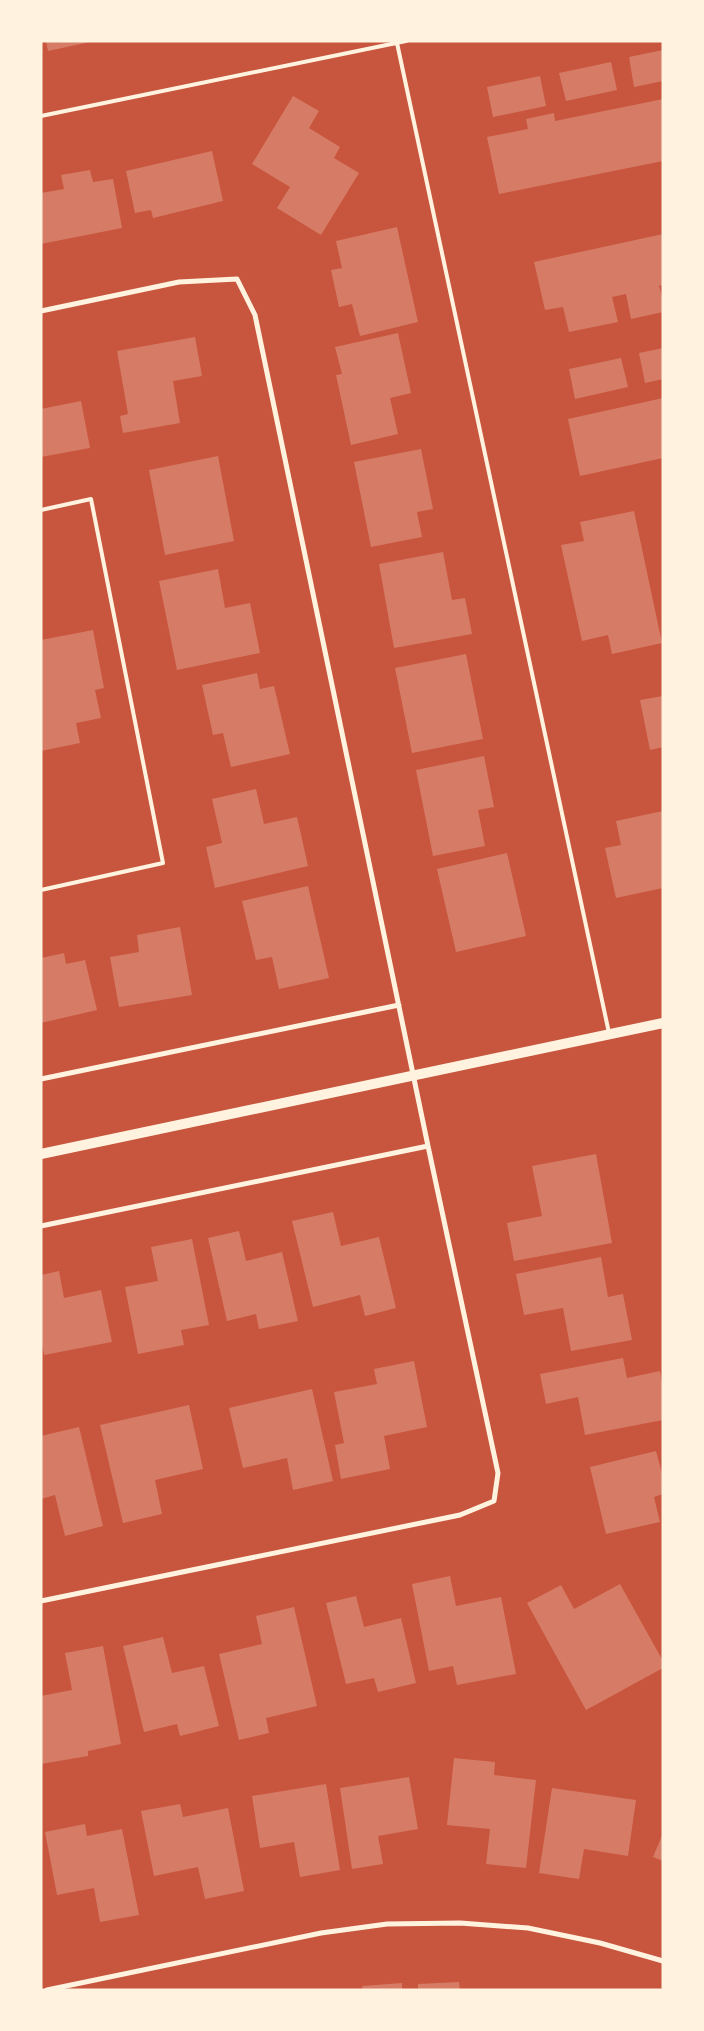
<svg xmlns="http://www.w3.org/2000/svg" width="704" height="2031" viewBox="0 0 704 2031" font-family="'DejaVu Sans',sans-serif">
<rect width="100%" height="100%" fill="#c8553d"/>
<path fill="#d67c66" d="M46,41H90V42L48,51Z
M663,50V81L634,87L629,57Z
M611,62L617,90L566,101L559,73Z
M540,76L546,106L493,117L487,87Z
M293,96L319,111L309,128L340,147L334,158L359,173L321,235L277,208L290,187L252,164Z
M663,99V161L499,194L487,137L528,129L526,119L554,113L555,121Z
M212,151L223,201L153,218L151,210L135,213L126,171Z
M90,170L93,182L113,179L122,228L41,244V193L64,189L61,175Z
M397,227L418,322L360,336L352,304L339,307L331,270L342,268L336,241Z
M663,234V285L659,286L663,300V312L631,319L626,294L612,297L618,322L569,332L563,307L545,310L534,262Z
M398,333L411,393L390,398L398,434L351,445L336,375L342,374L335,347Z
M195,337L202,376L173,381L180,423L123,433L120,416L128,414L117,351Z
M663,348V379L645,383L639,353Z
M621,358L628,387L575,399L569,369Z
M663,398V458L580,476L568,419Z
M81,401L90,448L41,457V409Z
M421,449L433,509L417,512L422,537L371,547L354,462Z
M218,456L234,541L165,555L149,470Z
M634,511L662,643L612,654L608,635L582,641L561,545L584,541L580,522Z
M443,552L452,600L465,598L472,634L394,648L379,564Z
M218,569L225,608L250,603L260,653L177,670L159,581Z
M93,630L104,688L95,690L101,718L76,723L80,743L41,751V640Z
M466,654L483,739L412,753L395,668Z
M257,673L260,689L274,686L290,754L231,767L223,733L213,735L202,685Z
M663,696V747L650,750L640,700Z
M484,756L494,807L478,810L485,846L433,856L416,770Z
M256,789L264,824L297,817L308,866L215,888L206,847L222,843L212,799Z
M663,811V888L616,898L605,848L621,845L616,821Z
M507,853L526,936L456,952L437,869Z
M308,886L329,978L279,989L272,957L256,960L242,901Z
M180,927L192,995L119,1007L110,957L139,952L137,935Z
M64,953L66,964L85,960L97,1010L41,1023V958Z
M596,1154L612,1243L514,1261L507,1223L542,1216L532,1166Z
M333,1212L341,1246L379,1237L396,1308L365,1316L360,1295L313,1307L292,1221Z
M239,1231L246,1261L282,1252L298,1321L259,1329L256,1314L227,1321L208,1238Z
M192,1239L209,1325L181,1330L184,1345L138,1354L125,1287L158,1281L151,1247Z
M601,1257L608,1297L623,1294L632,1340L571,1351L563,1308L524,1315L516,1274Z
M59,1271L64,1298L101,1290L112,1342L44,1355L41,1339V1275Z
M623,1358L627,1378L660,1371L663,1389V1420L585,1435L578,1397L546,1404L540,1374Z
M414,1361L427,1427L384,1436L390,1469L341,1479L335,1445L344,1443L334,1392L377,1384L374,1369Z
M312,1389L333,1481L293,1490L287,1458L243,1468L229,1408Z
M189,1405L203,1469L155,1480L162,1514L123,1523L100,1425Z
M79,1427L103,1526L65,1536L55,1495L41,1499V1436Z
M656,1451L663,1477V1494L654,1497L660,1522L606,1534L590,1467Z
M450,1576L456,1606L501,1597L516,1674L457,1685L453,1666L429,1671L412,1584Z
M620,1584L663,1661V1668L586,1710L527,1603L561,1585L574,1609Z
M356,1596L364,1627L401,1618L416,1683L378,1692L374,1678L346,1684L326,1603Z
M294,1607L317,1706L266,1718L269,1733L239,1740L219,1654L262,1644L256,1616Z
M163,1637L172,1673L204,1666L219,1726L180,1736L177,1724L144,1732L123,1646Z
M103,1646L121,1744L88,1751V1756L41,1764V1696L72,1690L65,1653Z
M454,1758L495,1762L494,1775L536,1780L526,1868L486,1864L490,1829L447,1825Z
M409,1777L418,1829L378,1836L383,1864L352,1869L340,1788Z
M326,1784L340,1870L300,1877L294,1842L260,1848L252,1796Z
M552,1788L636,1800L628,1856L584,1849L579,1879L539,1873Z
M180,1804L183,1817L228,1808L244,1891L205,1899L198,1867L154,1876L141,1811Z
M85,1824L87,1836L122,1829L139,1915L100,1922L94,1888L57,1895L45,1832Z
M663,1833V1861L653,1857Z
M459,1982L460,1990H418V1984Z
M402,1983V1990H363L362,1986Z"/>
<g fill="none" stroke-linecap="round" stroke-linejoin="round">
<path stroke="#fff3e0" stroke-width="4" d="M397,43L609,1033
M41,116L406,41
M41,510L91,499L163,863L41,890"/>
<path stroke="#fff3e0" stroke-width="5" d="M41,311L179,282L237,279L255,315L428,1146L498,1473L494,1501L460,1515L41,1601
M41,1079L399,1005
M41,1226L428,1146
M47,1990L321,1933L387,1924L460,1923L528,1928L600,1943L663,1961"/>
<path stroke="#fff3e0" stroke-width="10" d="M41,1154L663,1023"/>
</g>
<rect width="704" height="2031" fill="none" stroke="#fff3e0" stroke-width="85"/>
</svg>
